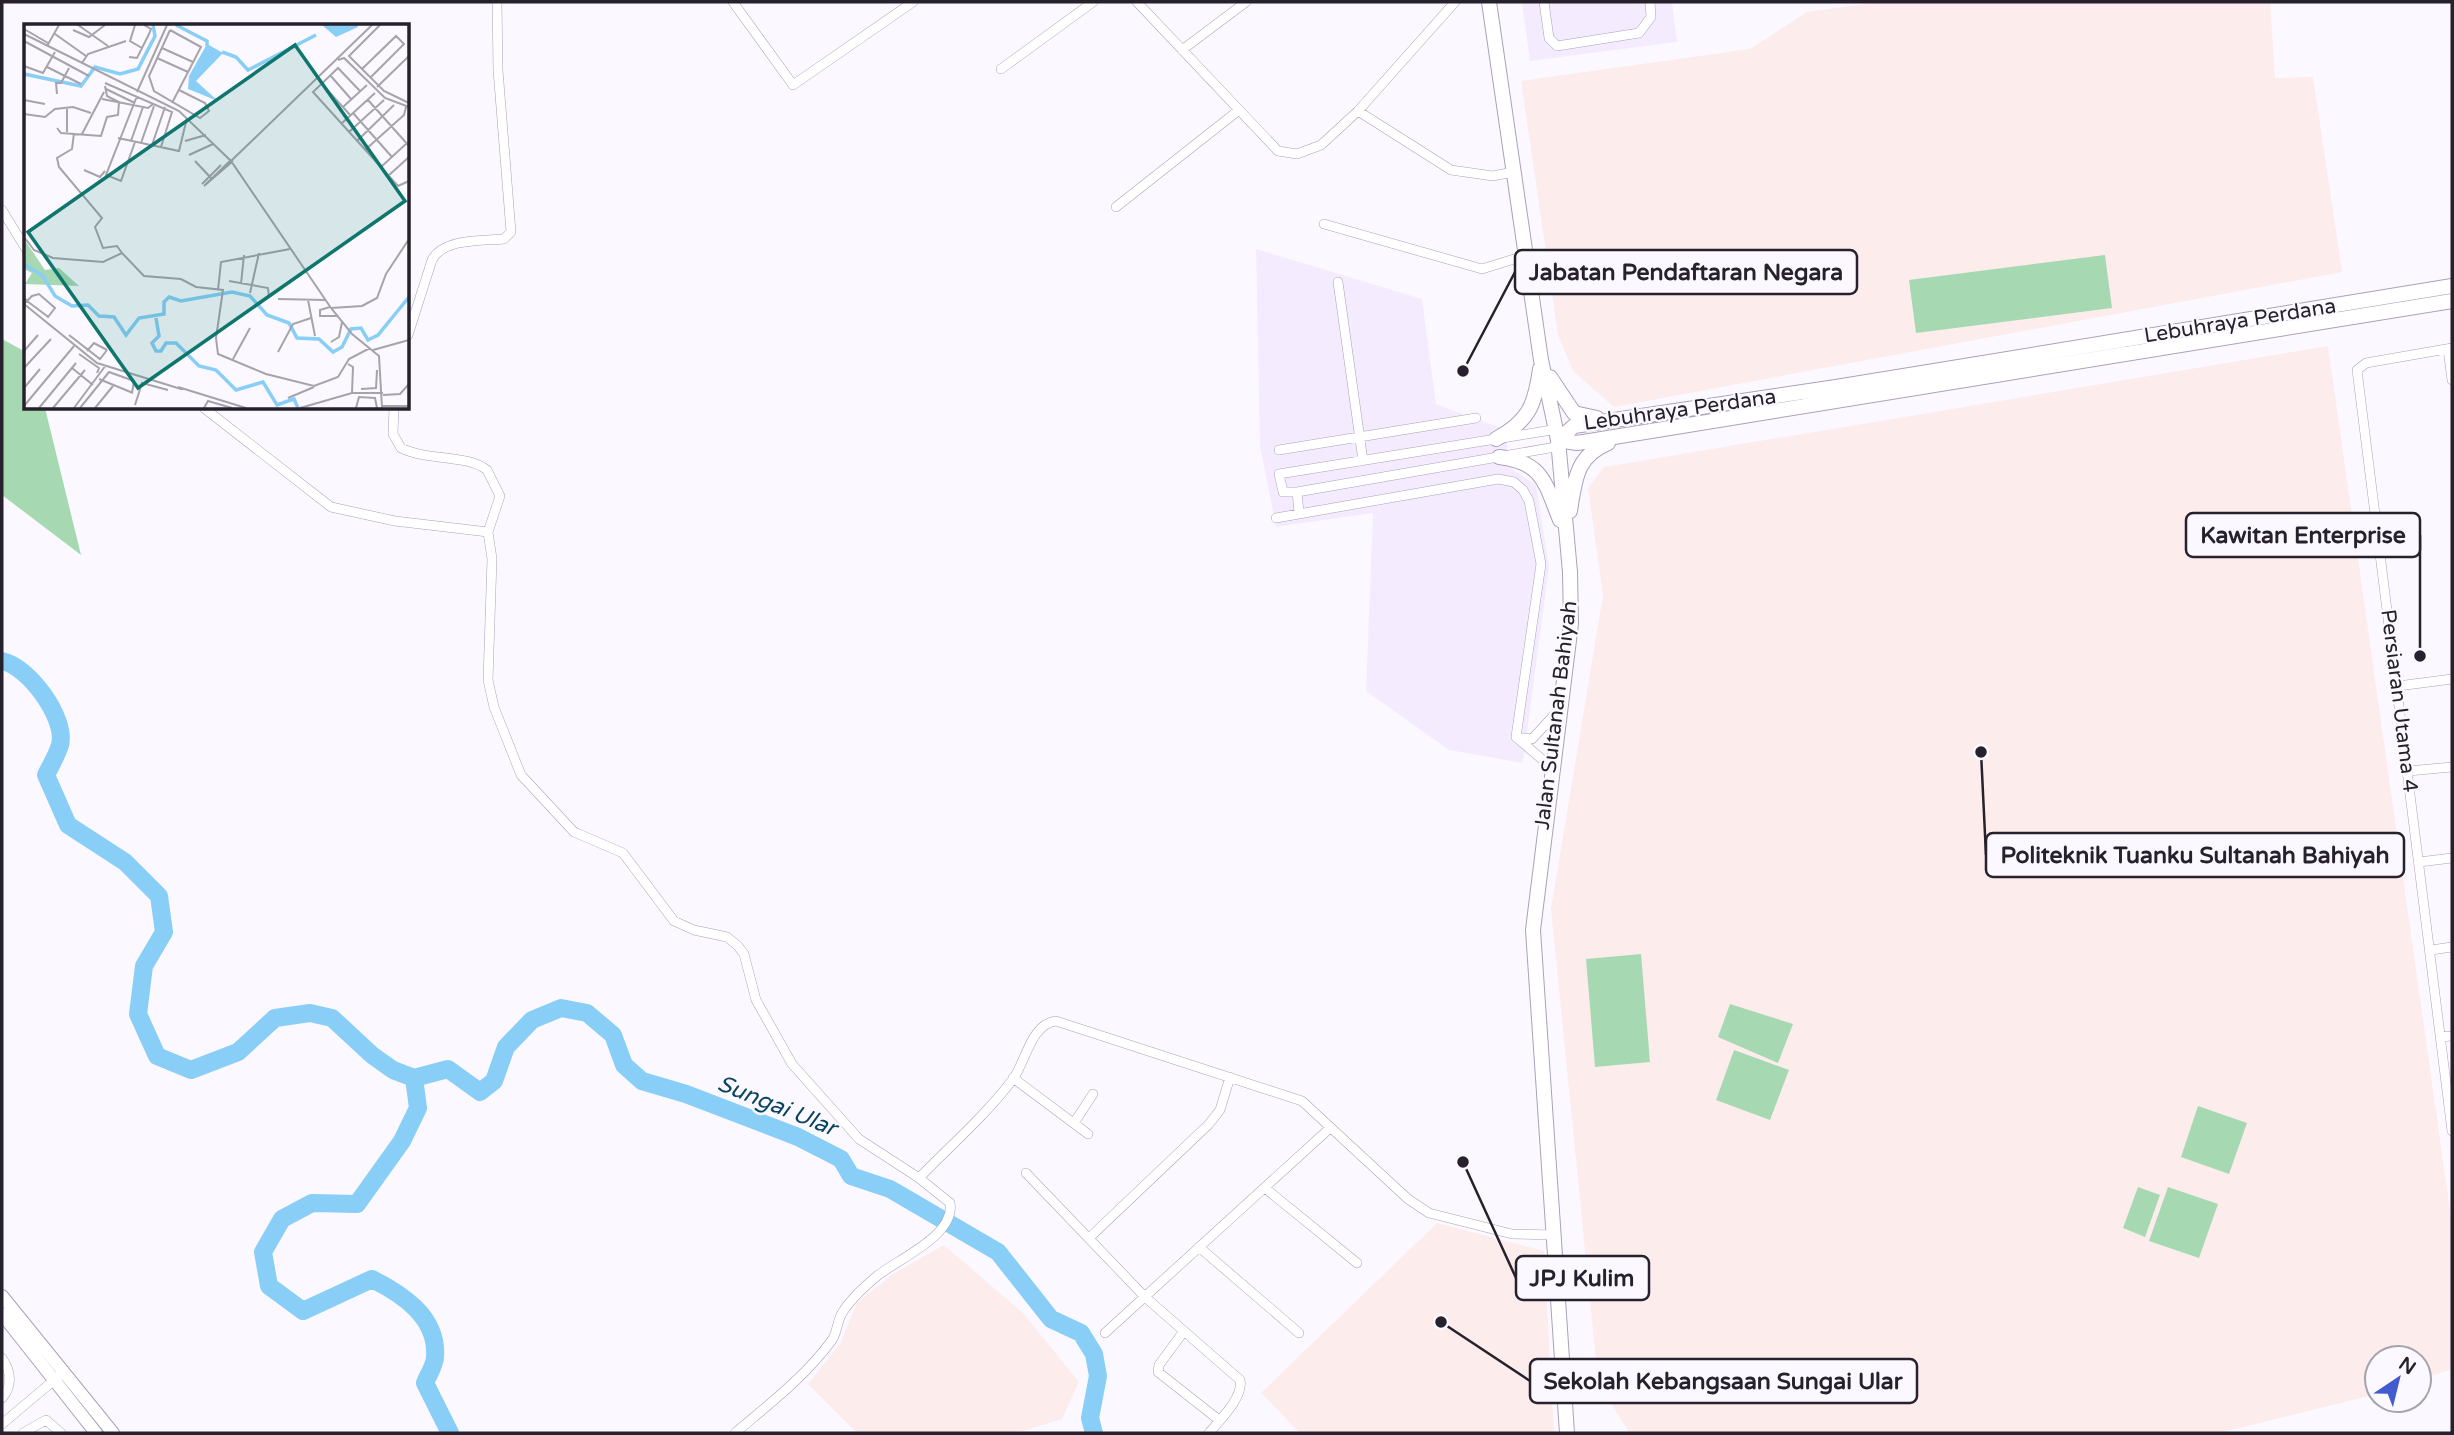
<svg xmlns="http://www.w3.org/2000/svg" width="2454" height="1435" viewBox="0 0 2454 1435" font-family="'Varela Round',sans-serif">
<rect width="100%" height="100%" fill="#fbf9ff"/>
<path fill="#f4ecfe" d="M1522,2H1672L1677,42L1530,61Z
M1256,249L1422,299L1436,404L1504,429L1511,468L1536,485L1549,567L1523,763L1449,750L1366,691L1373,513L1276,527L1260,446Z"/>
<path fill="#fcecec" d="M1880,2H2270L2275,78L2313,77L2342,272L1614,407L1573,371L1558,335L1521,81L1750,49L1807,12Z
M2328,346L2452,1225V1369L2419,1380V1358H2377V1394L2219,1433H1629L1598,1381L1551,909L1603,595L1588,488L1604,467Z
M1437,1223L1544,1251L1554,1433H1300L1261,1393Z
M944,1245L1023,1313L1079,1382L1062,1419L1017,1433H857L808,1384L840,1344L857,1303L893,1274Z"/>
<path fill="#a6d9b2" d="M2105,255L2112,308L1916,333L1909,280Z
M2,339L26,352V408H45L81,555L2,495Z
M1641,954L1650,1062L1595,1067L1586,959Z
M1730,1004L1793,1024L1778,1063L1718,1037Z
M1734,1050L1789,1070L1770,1120L1716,1100Z
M2198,1106L2247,1123L2229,1174L2181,1157Z
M2138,1187L2160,1195L2145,1237L2123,1228Z
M2168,1187L2218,1204L2199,1258L2149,1241Z"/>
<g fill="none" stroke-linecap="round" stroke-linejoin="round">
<path stroke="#88cef7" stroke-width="18" d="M2,661C28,666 67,718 60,745C57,755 51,765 46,775L68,825L125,862L159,896L164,932L144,966L138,1014L157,1056L191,1070L238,1052L275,1018L310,1013L332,1018L372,1055L393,1070L414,1078
M414,1078L448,1069L480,1092L494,1081L506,1047L532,1020L561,1008L587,1013L613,1035L624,1065L642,1081L686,1094L798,1137L841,1159L851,1176L890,1189L998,1252L1051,1319L1081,1333L1094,1354L1098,1376L1090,1418L1094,1433
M414,1078L418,1108L402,1141L357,1204L312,1203L282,1219L263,1252L269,1286L303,1311L372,1279C402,1294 438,1317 435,1357C435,1365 428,1375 425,1383L450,1433"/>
<defs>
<path id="minor" d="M733,2L793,85L913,2
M1137,2L1278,151L1297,154L1321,145L1358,111L1455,2
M1544,2L1549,38L1557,46L1639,33L1651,17L1650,2
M1182,50L1246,2
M1001,69L1093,2
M1358,111L1451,170L1493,176L1513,172
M1116,207L1239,110
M2,210L26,249
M1324,224L1482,269L1527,255
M1338,282L1363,461
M408,335L432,260C443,238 483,241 504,239L511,232L498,70L497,2
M2452,348L2366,363L2357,370L2452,1131
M2448,349L2452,380
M204,408L331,507L395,521L488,532L492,559L488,680L494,707L521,775L574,832L623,853L674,921L694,930L727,937L738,946L744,954L756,1000L792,1064L859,1139L919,1178L950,1203C956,1235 898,1259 877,1276C865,1286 849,1300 841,1315C837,1323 837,1333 832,1340C806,1376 768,1405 735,1433
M394,408L393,434L401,448C427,461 466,454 487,470L500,496L488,532
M1558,429L1279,474L1283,492H1297L1561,446
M1279,450L1476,418
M1297,492L1299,512
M1276,518L1498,479L1514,482L1523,490L1529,501L1541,564L1516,737
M2398,686L2452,679
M1551,767L1516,737L1532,739L1557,712
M2408,771L2452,767
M2419,862L2452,858
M2431,950L2452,947
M2440,1037L2452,1036
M1013,1078L1088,1134
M1074,1123L1093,1094
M1026,1173L1145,1297L1240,1380C1244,1397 1219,1421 1209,1433
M919,1178C950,1146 986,1115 1013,1079C1026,1061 1031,1024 1056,1021L1302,1101L1408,1199L1429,1213L1512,1234L1554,1235
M1265,1188L1357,1263
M1089,1238L1209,1124L1220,1110L1230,1077
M1199,1247L1299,1333
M1184,1331L1159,1365L1158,1372L1219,1420
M1105,1333L1330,1128
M2,1358C11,1371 13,1386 2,1398
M2,1424L59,1376
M23,1433L46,1420L61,1433"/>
<path id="secondary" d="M2,1296L113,1433
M2,1314L96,1433"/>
<path id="primary" d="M1489,2L1541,360L1558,440L1570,572L1571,624L1533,930L1567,1433
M1550,377L1574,413L1597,418
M1496,439C1529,421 1535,405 1540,369
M1558,440L1574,426L1836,387L2452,286
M1558,440L1577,443L2452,301
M1499,457C1543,462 1545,483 1560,520
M1570,511C1575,480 1576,456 1608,443"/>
</defs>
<use href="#minor" stroke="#aca0bb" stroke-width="10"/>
<use href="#secondary" stroke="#aca0bb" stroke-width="14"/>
<use href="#primary" stroke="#aca0bb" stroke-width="16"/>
<use href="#minor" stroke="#fff" stroke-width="9"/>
<use href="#secondary" stroke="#fff" stroke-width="12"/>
<use href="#primary" stroke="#fff" stroke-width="14"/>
</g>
<g text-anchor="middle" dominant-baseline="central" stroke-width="5" stroke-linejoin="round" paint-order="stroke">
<g font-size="21" fill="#26212c" stroke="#fbf9ff">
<text transform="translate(2240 321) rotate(-9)">Lebuhraya Perdana</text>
<text transform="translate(1680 410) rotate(-8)">Lebuhraya Perdana</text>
<text transform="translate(2399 701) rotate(83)">Persiaran Utama 4</text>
<text transform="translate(1556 715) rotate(-83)">Jalan Sultanah Bahiyah</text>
</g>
<g font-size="23" font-style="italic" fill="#09435f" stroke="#fbf9ff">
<text transform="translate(777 1106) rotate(22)">Sungai Ular</text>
</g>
</g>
<g transform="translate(24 24)">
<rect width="385" height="385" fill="#fbf9ff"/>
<path d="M0,215L21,246L35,244L55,262L1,260L8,249L0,245Z" fill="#a6d9b2"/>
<path d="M298,1H333L334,3L312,13ZM183,20L199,29L172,57L194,77L164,65L165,52Z" fill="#88cef7"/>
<path fill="none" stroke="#88cef7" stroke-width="3.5" d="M152,1L183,17V22M198,28L212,33L224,46L292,11M0,50L57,62L71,43L96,50L114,45L131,12L129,1M0,240L19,252L31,272L48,282L64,281L75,292L90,293L102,311L115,294L140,290V278L145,273L157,277L208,268L226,272L243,291L265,299L273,314L295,315L309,328L318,323L327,305L337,304L344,316L354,311L385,273M132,294L135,312L128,319L132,327H137L142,319H152L175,342L192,346L212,366L239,358L253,381L270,375L274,384"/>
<path fill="none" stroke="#a6a3ab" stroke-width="2" d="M54,1L84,22M111,1L106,17L118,24M356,1L325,32L360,67L385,79M0,5L24,19M49,6L65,13L81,1M146,6L125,52L130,67L176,94L185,87L181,79L155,66M146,6L177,23L148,79M0,10L155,87L207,137L307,284L328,310L355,332L358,384M31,10L62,32M0,17L65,52M23,22L35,1M138,24L169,38M105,33L113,34L125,10L127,5L120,1M133,34L164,48M314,36L320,34L361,74L385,83M58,39L64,30L102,17M0,42L19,49L31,28M23,43L57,60M338,45L372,12L380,20L346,54M306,51L327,75M81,59L148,88L137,123M297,59L327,92M353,63L385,32M82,65L111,79M336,67L314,44L289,68L374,162L385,157M113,68L143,1M33,70L32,59H37L45,44M78,75L124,84L129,80M0,76L21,80M344,76L385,122M319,83L343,61M329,89L368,133M0,90L21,93L31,85L49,83L67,89M317,100L351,69M33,104L37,109L77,112L83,93L94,91L95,78L83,72L81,62M43,108V84M325,108L360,76M50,109L48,125L33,134L35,143L78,194L71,203L79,224L93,222L98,229M58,110L80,68M94,114L155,127L163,94M107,117L119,83M161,117L182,111M333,117L370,81M111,118L97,157L82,151L113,72M117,119L130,82M128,121L141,83M341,126L380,91L382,83M165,131L189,120M207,136L180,162L209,137M171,137L187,154M207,137L348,1M357,143L383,119M60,146L76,153L81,147M364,152L385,133M178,160L197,141M0,213L10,226L29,234L79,238L98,229L120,252L157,255L172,263L199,266L192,314L194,330L242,350L290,362L314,353L325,335L346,324M205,257L244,264L245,274M217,260L220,231M194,266L197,238L266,225M226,269L235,229M0,274L3,277L23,292L24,293L31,284L15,270L8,272L0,280M254,275L301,276M284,276L291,312M0,280L73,339L157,365M306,283L296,286V292H313M307,284L338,282L353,274L362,250L385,215M45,311L76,335L83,326M307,318L315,313L318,298M349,326L385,316M0,327L14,311M63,327L70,319L83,326M254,328L269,300L287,294M55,330L75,344L73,349M209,335L226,304M324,340L329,343L328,369M0,344L27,315M48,344L69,361M75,355L109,369M154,363L222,384M0,364L16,345M337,365L352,364L353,346M359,371L376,370L385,360M264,374L290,363M111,381L118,359L144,366M0,382L50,322M358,382H385M15,384L52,339M29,384L61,346M50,384L82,341M56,384L85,348L110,357L108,369M71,384L89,362M180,384L184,377L208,384M276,384L328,369H359M332,384L335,373L351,374L353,384"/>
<path fill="#0f766e" fill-opacity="0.15" stroke="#0f766e" stroke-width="3.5" d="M271,21L381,177L114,364L4,208Z"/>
<rect width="385" height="385" fill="none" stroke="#26212c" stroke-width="3.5"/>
</g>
<path fill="none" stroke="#26212c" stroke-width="2.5" d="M1463 371L1515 272M2420 656L2420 535M1981 752L1986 855M1463 1162L1516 1278M1441 1322L1530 1381"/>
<g fill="#26212c" stroke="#fbf9ff" stroke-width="2.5">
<circle cx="1463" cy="371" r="7"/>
<circle cx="2420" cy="656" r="7"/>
<circle cx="1981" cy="752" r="7"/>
<circle cx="1463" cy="1162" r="7"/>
<circle cx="1441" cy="1322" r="7"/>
</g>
<g fill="#fbf9ff" stroke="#26212c" stroke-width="2.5">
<rect x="1515" y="250" width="342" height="44" rx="7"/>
<rect x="2186" y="513" width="234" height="44" rx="7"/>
<rect x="1986" y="833" width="418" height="44" rx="7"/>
<rect x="1516" y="1256" width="133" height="44" rx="7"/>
<rect x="1530" y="1359" width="387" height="44" rx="7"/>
</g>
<g font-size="23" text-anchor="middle" font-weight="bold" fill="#26212c">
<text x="1686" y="280">Jabatan Pendaftaran Negara</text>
<text x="2303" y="543">Kawitan Enterprise</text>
<text x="2195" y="863">Politeknik Tuanku Sultanah Bahiyah</text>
<text x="1582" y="1286">JPJ Kulim</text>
<text x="1723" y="1389">Sekolah Kebangsaan Sungai Ular</text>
</g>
<rect width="2454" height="1435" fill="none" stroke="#26212c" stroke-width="7"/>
<g transform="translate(2398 1379) rotate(35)"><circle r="33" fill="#fbf9ff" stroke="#a6a3ab" stroke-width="2"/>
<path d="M0-5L12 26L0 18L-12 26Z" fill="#425bce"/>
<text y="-10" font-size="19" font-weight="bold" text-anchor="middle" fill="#26212c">N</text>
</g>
</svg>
